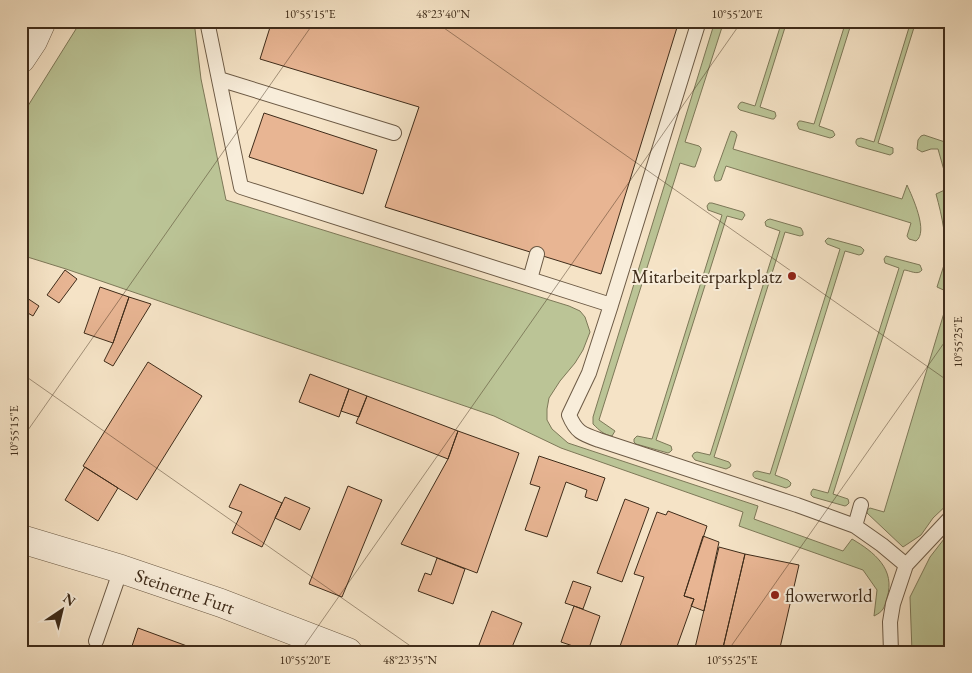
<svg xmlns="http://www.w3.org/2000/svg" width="972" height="673" viewBox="0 0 972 673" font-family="'EB Garamond',serif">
<rect width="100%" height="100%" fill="#f5e3c6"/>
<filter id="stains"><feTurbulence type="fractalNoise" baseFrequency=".004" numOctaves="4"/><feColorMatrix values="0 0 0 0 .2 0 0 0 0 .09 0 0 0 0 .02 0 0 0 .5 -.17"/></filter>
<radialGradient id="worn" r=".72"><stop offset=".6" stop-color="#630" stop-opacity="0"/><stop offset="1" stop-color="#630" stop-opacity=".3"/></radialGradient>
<path fill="#bbc496" stroke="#7d7858" d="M81,21H194L201,79L226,200L569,306L580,311L585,317L590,332L583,350L575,363L560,381L549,398L547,409V420L552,429L568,443L758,506L754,519L843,551L852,539C874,552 896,569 887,598C884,608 884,611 874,616L877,590L863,570L739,526L743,512L561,448L494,416L66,269L21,255V117Z
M715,21H724L685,142L699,146L701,148V150L695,167H693L680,163L599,420L615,431L612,436C604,435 599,430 593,424V417Z
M782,21H787L760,107L775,112L776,116L774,119H772L740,110L738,108V106L740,103L742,102L755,106Z
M846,21H852L819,126L833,131L835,135L833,137L830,138L799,129L797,124L799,121H801L814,124Z
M911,21H916L878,143L893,148V153L890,155L858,146C856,144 855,142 857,139L861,138L874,142Z
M731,131L735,132L737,135L733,149L902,199L907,185C912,196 929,232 916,241L909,239L907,236L911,223L726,166L721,180L718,181H715L714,177L730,133Z
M924,135L951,144V501L933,518L921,535L903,547L867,513V510L870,508L884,512L950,293L937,287C939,280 942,272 944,265C948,242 942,216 936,194L949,188L938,149H931L922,152L917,149L918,140L921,136Z
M709,203H712L743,212L745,215L742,220L727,216L656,440L671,446L672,450L670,452L668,453L636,444L634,442V439L637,436L652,439L722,215L708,210L707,206Z
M767,220L770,219L801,228L803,232V235L800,236L785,232L714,457L729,462L731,465L730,467L726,469L695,460L692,456L694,453L697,452L710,455L780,231L766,226L765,222Z
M828,238L861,247L864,250L862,254L859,255L845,251L775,475L788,480L791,483L790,486L786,488L755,478C753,477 752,474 754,472L757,471L770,474L840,249L827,244L825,241Z
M886,256L920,265L922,270C918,276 909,270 904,270L833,494L848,499L849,503L847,505L845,506L813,497L811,495V492L813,489L828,493L899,268L885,263L884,259Z
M951,530V652H912L910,597L930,557Z"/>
<path fill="#e8b593" stroke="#3f2c1a" d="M272,21H679L601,274L385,207L419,107L260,59Z
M264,113L377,150L363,194L249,157Z
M65,270L77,279L59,303L47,295Z
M100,287L129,297L113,343L84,333Z
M21,294L39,306L33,316L21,309Z
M129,297L151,304L113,366L104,361L113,343Z
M148,362L202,396L137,500L83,466Z
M310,374L349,389L339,417L299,402Z
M349,389L367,396L359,417L341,411Z
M367,396L458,431L448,459L356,423Z
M458,431L519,453L477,573L401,544L448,459Z
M539,456L605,478L597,501L585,497L587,490L566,482L547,537L525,530L540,487L530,484Z
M85,467L118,488L98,521L65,500Z
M240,484L282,503L262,547L232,533L242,512L229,507Z
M348,486L382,500L342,597L309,584Z
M285,497L310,508L300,530L275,518Z
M625,499L649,508L622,582L597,573Z
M668,511L707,526L684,596L694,599L675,652H618L644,577L634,574L657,512L666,515Z
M703,536L719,542L704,611L691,606L694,599L684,596Z
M719,547L745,554L722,652H694Z
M745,554L799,565L779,652H722Z
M437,558L465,569L453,604L418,591L425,573L431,575Z
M573,581L591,587L583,609L565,603Z
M574,606L600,616L588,651L561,642Z
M492,611L522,623L510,652H497L479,645Z
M138,628L187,646L184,652H130Z"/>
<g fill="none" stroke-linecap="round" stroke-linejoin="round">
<defs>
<path id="lane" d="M207,21L241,187L611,305L699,21
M219,79L394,133
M530,279L537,254
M611,305L589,373L569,415C576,432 582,434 599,440L797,505L855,526L882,545L906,565
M855,526L861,505
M96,641L121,569
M891,652L890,622L893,604L906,565L951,517"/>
<g id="street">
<path d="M21,59L33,41L42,21"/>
<path id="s1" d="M21,539L121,569L221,603L348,652"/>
</g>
</defs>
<use href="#lane" stroke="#6c5a45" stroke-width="16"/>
<use href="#street" stroke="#6c5a45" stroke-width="29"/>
<use href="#lane" stroke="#f8edda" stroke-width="14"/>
<use href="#street" stroke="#f8edda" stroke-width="28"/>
</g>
<path fill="none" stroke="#3f2c1a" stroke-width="1" stroke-opacity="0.45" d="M434,21L951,383M21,373L419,652M21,440L315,21M300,652L742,21M727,652L951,333"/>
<g fill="#8f2418" stroke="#f8edda" stroke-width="2">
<circle cx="792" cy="276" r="5"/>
<circle cx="775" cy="595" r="5"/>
</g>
<g text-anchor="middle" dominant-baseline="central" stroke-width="4" stroke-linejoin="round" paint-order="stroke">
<g font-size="19" fill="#3f2c1a" stroke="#f8edda" text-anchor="end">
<text x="782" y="276">Mitarbeiterparkplatz</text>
<text x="785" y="595" text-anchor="start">flowerworld</text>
</g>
<g font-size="19" fill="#3f2c1a" stroke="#f8edda">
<text stroke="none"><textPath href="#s1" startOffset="172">Steinerne Furt</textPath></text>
</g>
</g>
<rect width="972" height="673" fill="none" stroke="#f5e3c6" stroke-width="55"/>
<g transform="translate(62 610) rotate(35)" stroke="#f8edda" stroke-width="4" paint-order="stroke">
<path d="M0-4L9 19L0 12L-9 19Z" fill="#3f2c1a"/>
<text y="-8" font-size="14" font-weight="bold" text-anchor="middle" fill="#3f2c1a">N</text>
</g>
<rect x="28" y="28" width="916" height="618" fill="none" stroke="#3f2c1a" stroke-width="2"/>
<g font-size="12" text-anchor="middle" fill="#3f2c1a">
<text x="310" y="18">10°55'15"E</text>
<text x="443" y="18">48°23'40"N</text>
<text x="737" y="18">10°55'20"E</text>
<text transform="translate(958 342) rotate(-90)" y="4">10°55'25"E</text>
<text transform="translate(14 431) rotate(-90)" y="4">10°55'15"E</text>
<text x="305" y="664">10°55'20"E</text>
<text x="410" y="664">48°23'35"N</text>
<text x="732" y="664">10°55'25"E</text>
</g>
<rect width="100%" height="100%" filter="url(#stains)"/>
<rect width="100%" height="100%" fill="url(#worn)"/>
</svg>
